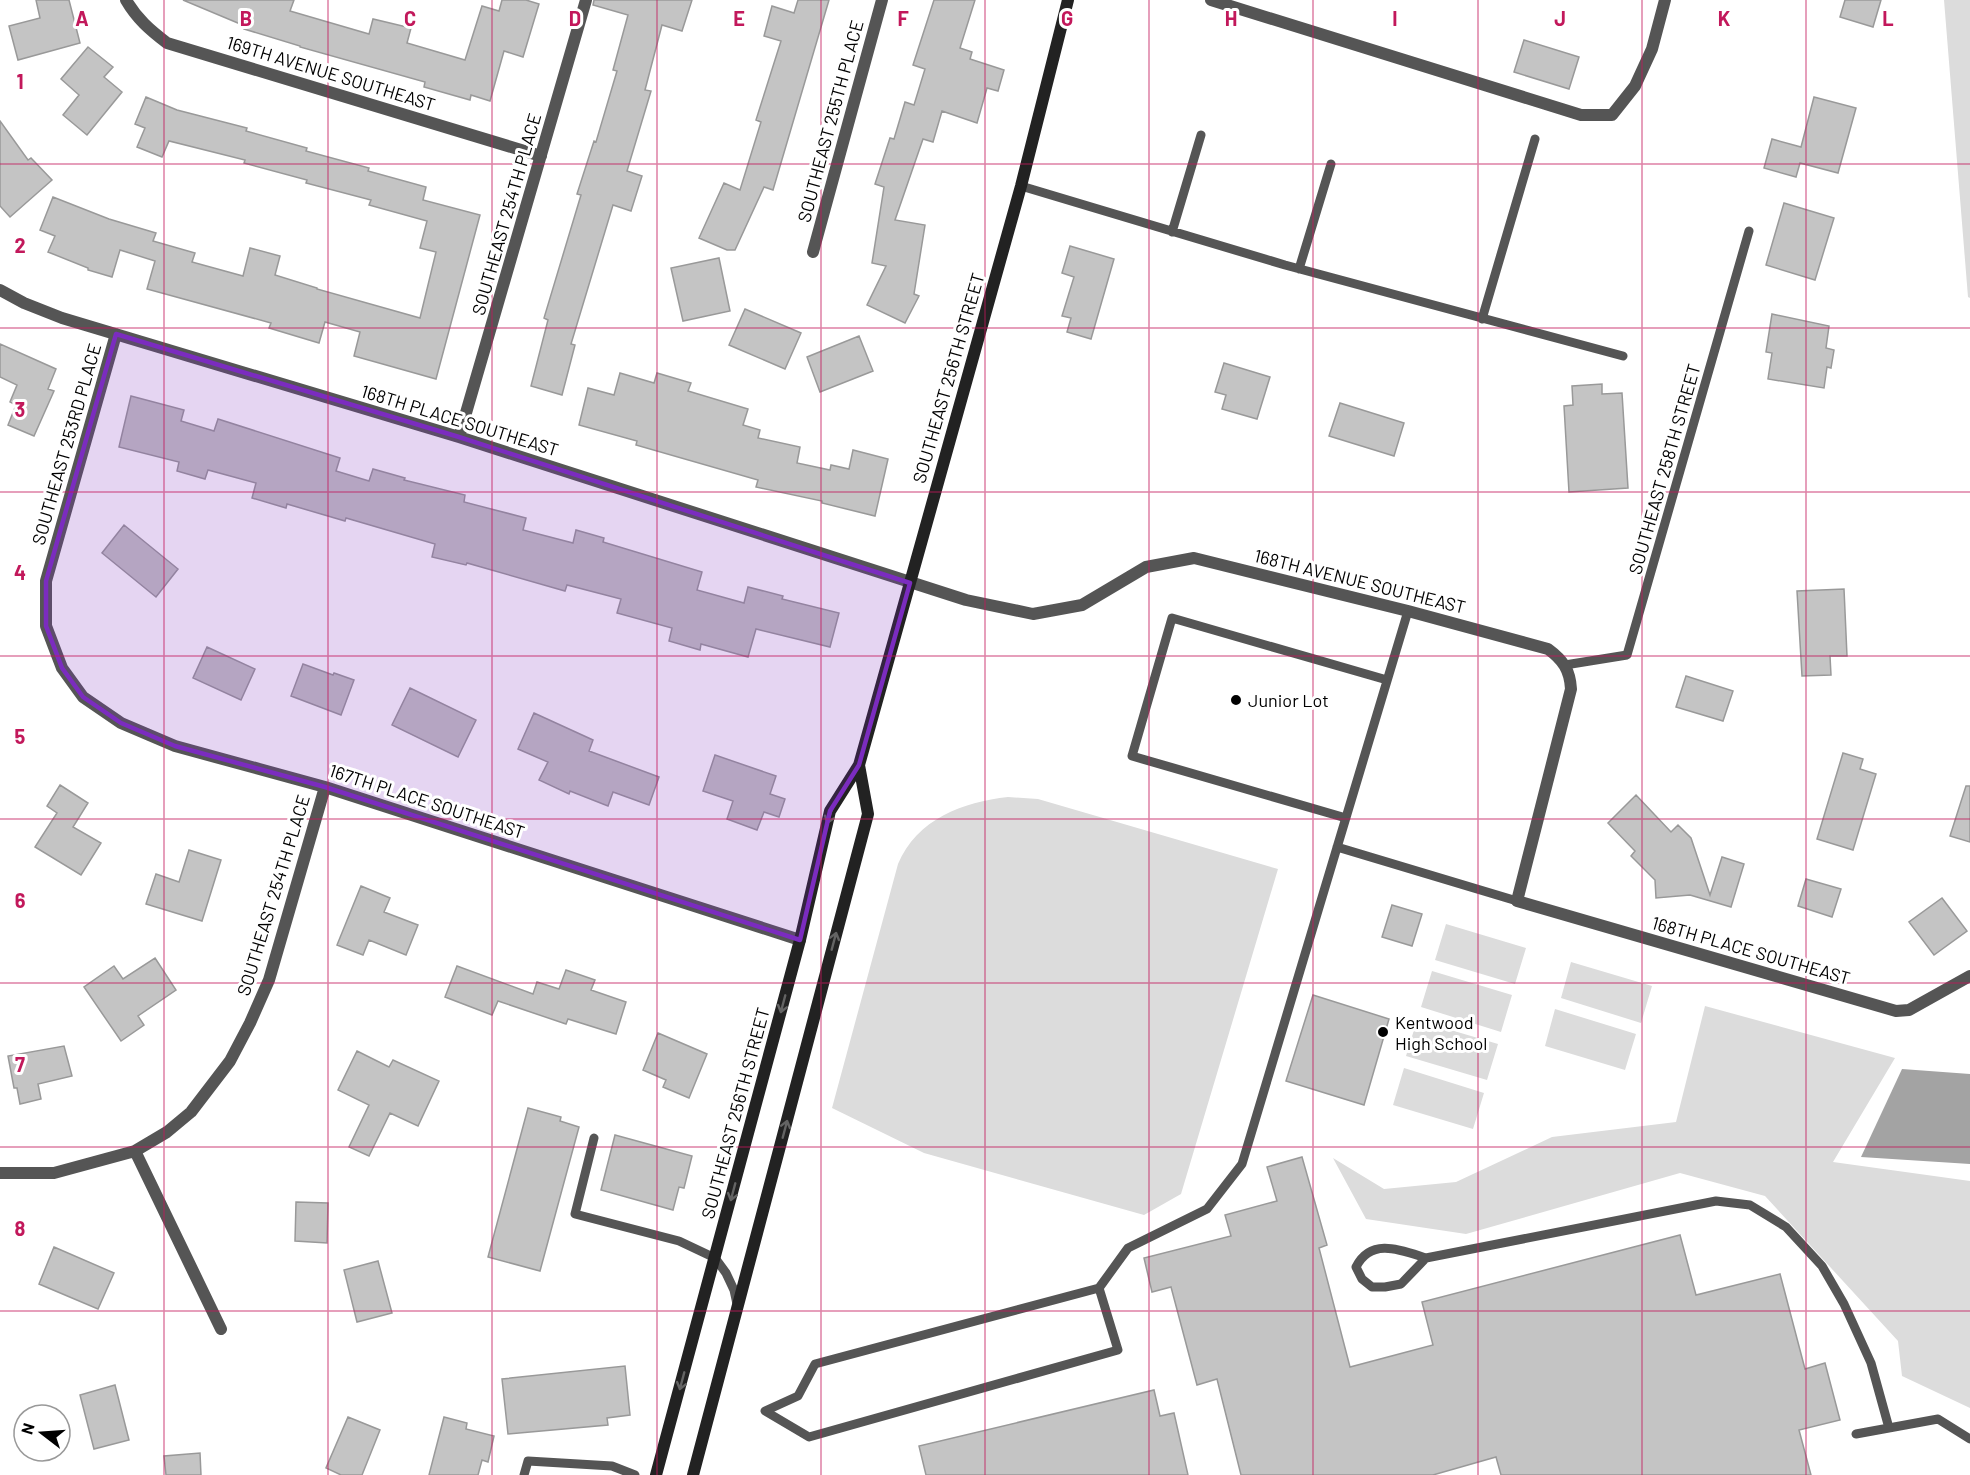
<svg xmlns="http://www.w3.org/2000/svg" width="1970" height="1475" viewBox="0 0 1970 1475" font-family="Barlow,sans-serif">
<rect width="100%" height="100%" fill="#fff"/>
<path fill="#dcdcdc" d="M1944,0H1970V298L1968,297Z
M1008,797L1038,799L1278,869L1181,1194L1144,1215L924,1153L832,1108L898,864C917,819 963,802 1008,797Z
M1446,924L1526,948L1515,984L1435,960Z
M1571,962L1652,986L1641,1023L1561,998Z
M1432,971L1512,995L1501,1032L1421,1007Z
M1705,1006L1895,1058L1833,1162L1970,1181V1408L1902,1376L1898,1341L1765,1196L1680,1173L1466,1234L1366,1219L1333,1158L1384,1189L1456,1182L1552,1137L1676,1122Z
M1555,1009L1636,1034L1625,1070L1545,1046Z
M1417,1020L1498,1044L1487,1080L1406,1056Z
M1404,1068L1484,1093L1473,1129L1393,1105Z"/>
<path fill="#a3a3a3" d="M1902,1069L1970,1074V1164L1861,1157Z"/>
<path fill="#c4c4c4" stroke="#999" stroke-width="1.5" d="M36,0H69L80,43L18,60L9,26L40,18Z
M183,0H294L290,11L369,34L373,19L411,28L407,43L465,60L482,6L499,11L502,0H526L539,4L523,57L504,51L490,101L471,95L470,100L424,87L425,82L300,47V46L244,29L245,26Z
M594,0H692L682,31L662,25L645,90L651,91L627,171L642,176L631,211L613,205L571,344L575,345L562,395L531,386L548,320L544,318L581,195L577,194L594,141L596,142L617,71L613,70L628,15L593,5Z
M798,0H829L773,190L764,187L735,250H727L699,238L724,183L740,190L761,122L756,120L781,41L764,36L772,6L794,13Z
M934,0H975L960,48L972,52L970,59L1004,70L998,91L987,88L977,123L942,111L933,142L923,139L895,220L925,225L914,294L919,296L905,323L867,305L886,266L872,263L884,187L875,184L890,138L894,139L905,102L914,105L925,69L913,65Z
M1845,0H1881L1873,27L1840,17Z
M1524,40L1579,57L1569,89L1514,72Z
M88,47L113,67L104,77L122,92L87,135L63,115L79,95L61,79Z
M146,97L177,110L247,128L246,131L307,148L306,151L369,168L368,171L426,187L423,200L480,215L436,379L354,356L360,332L325,322L319,343L269,328L271,323L147,289L155,261L120,250L112,277L88,270V268L48,252L55,236L40,230L53,197L109,219L156,233L153,241L195,253L192,262L243,276L250,248L280,256L275,275L317,288V289L420,318L436,252L420,248L427,221L369,205L371,200L306,183L307,180L244,163L245,160L169,141L162,157L137,147L145,128L135,124Z
M1814,97L1856,108L1838,173L1800,163L1796,177L1764,168L1772,139L1801,147Z
M0,121L28,160L31,158L52,180L10,217L0,206Z
M1784,203L1834,218L1815,280L1766,265Z
M1070,246L1114,259L1091,339L1067,332L1071,318L1062,316L1074,277L1062,273Z
M719,258L730,311L683,321L671,268Z
M745,309L801,333L785,369L729,345Z
M1772,314L1829,326L1826,348L1834,350L1831,368L1827,367L1824,388L1768,379L1772,353L1766,352Z
M859,336L873,371L820,392L807,357Z
M0,344L56,369L48,389L54,391L34,436L8,425L16,405L10,402L17,385L0,377Z
M1224,363L1270,377L1257,419L1222,409L1226,395L1215,392Z
M620,373L654,383L657,373L691,383L688,391L748,409L743,425L760,430L758,438L800,447L797,463L830,470L831,465L849,469L853,450L888,459L875,516L822,503V501L756,487L758,480L636,445L637,441L579,425L588,388L614,395Z
M1602,384V394L1622,393L1628,488L1569,492L1564,406L1573,405L1572,386Z
M131,396L184,410L181,421L214,431L218,419L340,458L336,471L369,481L373,469L405,478L404,480L465,495L464,502L526,518L523,530L573,543L576,530L604,538L603,542L702,572L697,590L744,603L748,587L783,596L782,599L839,613L830,647L756,629L748,657L701,644L700,650L669,641L672,628L617,613L621,599L567,585L565,591L467,563L466,565L432,557L435,544L346,518L345,521L287,504L286,508L252,498L256,483L208,470L205,479L177,471L179,462L119,447Z
M1340,403L1404,423L1394,456L1329,436Z
M124,525L178,569L156,597L102,553Z
M1844,589L1847,656H1830L1831,675L1802,676L1797,591Z
M207,647L255,669L241,700L193,678Z
M303,664L333,675L334,673L354,680L341,715L291,696Z
M1686,676L1733,691L1723,721L1676,707Z
M410,688L476,720L458,757L392,725Z
M534,713L593,740L589,751L659,777L649,805L613,792L608,806L570,791L569,794L539,780L548,762L518,749Z
M1843,753L1863,759L1860,769L1876,774L1853,850L1817,839Z
M715,755L776,776L770,794L785,799L779,817L764,812L757,830L727,819L733,801L703,791Z
M60,785L88,803L73,827L101,843L81,875L35,847L57,813L47,806Z
M1966,786H1970V842L1950,836Z
M1636,795L1671,832L1678,825L1691,838L1710,895L1722,857L1744,864L1731,907L1690,895L1656,898L1655,880L1631,856L1635,851L1608,823Z
M189,850L221,860L202,921L146,904L156,874L179,882Z
M1806,879L1841,889L1832,917L1798,906Z
M361,886L390,898L384,912L418,925L406,955L369,940L363,955L337,945Z
M1942,898L1967,931L1934,955L1909,922Z
M1392,905L1422,914L1412,946L1382,937Z
M155,958L176,990L138,1016L144,1025L121,1041L84,987L114,966L123,979Z
M457,966L533,994L537,982L559,989L566,970L595,980L591,990L626,1002L616,1034L568,1019L566,1024L498,1001L492,1015L445,997Z
M1313,995L1389,1019L1364,1105L1286,1081Z
M658,1033L707,1054L689,1098L663,1087L666,1080L643,1070Z
M64,1046L72,1076L38,1084L41,1099L20,1104L17,1088H14L8,1056Z
M357,1051L389,1067L393,1060L439,1081L418,1126L390,1113L369,1156L349,1147L369,1105L338,1090Z
M528,1108L561,1117L560,1121L579,1127L540,1271L488,1257Z
M615,1135L692,1156L684,1188L679,1187L673,1210L601,1190Z
M1302,1157L1327,1245L1319,1248L1350,1367L1433,1345L1422,1302L1680,1235L1696,1295L1780,1274L1805,1369L1825,1363L1840,1420L1799,1430L1811,1475H1501L1496,1457L1433,1475H1241L1217,1379L1197,1385L1171,1287L1152,1292L1144,1258L1231,1236L1225,1215L1277,1201L1267,1167Z
M296,1202L328,1203L327,1243L295,1241Z
M54,1247L114,1273L98,1309L39,1284Z
M378,1261L392,1313L357,1322L344,1270Z
M625,1366L630,1415L607,1418L608,1425L508,1434L502,1379Z
M115,1385L129,1440L94,1449L80,1395Z
M1154,1390L1160,1416L1174,1413L1188,1475H926L919,1446Z
M348,1417L380,1430L362,1475H341L326,1468Z
M444,1417L467,1423L466,1429L494,1436L488,1462L482,1460L478,1475H429Z
M200,1453L201,1475H166L164,1456Z"/>
<g fill="none" stroke-linecap="round" stroke-linejoin="round">
<path stroke="#555" stroke-width="9" d="M1021,186L1285,265L1623,356
M1172,232L1201,135
M1299,269L1331,164
M1482,319L1535,139
M1565,665L1627,655L1749,231
M1346,818L1132,756L1172,618L1387,680
M1337,847L1517,901
M594,1138L575,1214L679,1241L715,1258L726,1273L734,1290L737,1304
M1426,1258L1401,1284L1385,1287H1372L1362,1279L1356,1267C1371,1237 1401,1250 1426,1258L1716,1201L1750,1205L1786,1227L1822,1266L1844,1304L1871,1363L1889,1428
M1099,1288L1118,1350L809,1437L765,1411L798,1396L815,1364Z
M1099,1288L1128,1248L1207,1209L1242,1164L1408,611
M1856,1434L1938,1419L1970,1439
M524,1475L528,1461L612,1466L635,1475"/>
<path stroke="#555" stroke-width="12" d="M126,0C137,19 150,30 167,43L541,156
M1211,0L1581,115H1612L1635,86L1652,49L1665,0
M813,252L882,0
M0,290L24,303L62,318L459,437L966,600L1033,614L1082,605L1146,567L1194,558L1408,611L1548,649C1563,660 1570,670 1571,689L1517,901L1896,1011L1909,1010L1970,976
M116,334L46,581V626L62,668L83,697L121,723L175,746L325,787L800,940
M459,437L586,0
M135,1151L221,1329
M0,1173H54L135,1151L167,1132L191,1112L230,1061L250,1023L269,980L325,787"/>
<path stroke="#222" stroke-width="12" d="M656,1475L800,940L830,811L859,765L1021,186L1068,0
M693,1475L868,814L859,765"/>
</g>
<defs><path id="oneway-shaft" d="M-6 0H5M1.5-3L5.5 0L1.5 3" fill="none" stroke-width="1.6" stroke-linecap="round" stroke-linejoin="round" transform="scale(1.5)"/></defs>
<g stroke="#646464">
<use href="#oneway-shaft" transform="translate(830 815) rotate(109)"/>
<use href="#oneway-shaft" transform="translate(834 941) rotate(-75)"/>
<use href="#oneway-shaft" transform="translate(783 1004) rotate(105)"/>
<use href="#oneway-shaft" transform="translate(785 1129) rotate(-75)"/>
<use href="#oneway-shaft" transform="translate(733 1192) rotate(105)"/>
<use href="#oneway-shaft" transform="translate(682 1381) rotate(105)"/>
</g>
<path fill="#7b2cbf" fill-opacity="0.2" stroke="#7b2cbf" stroke-width="4.5" stroke-linejoin="round" d="M116,334L459,437L910,583L859,765L830,811L800,940L325,787L175,746L121,723L83,697L62,668L46,626V581Z"/>
<path fill="none" stroke="#c2185b" stroke-width="1.5" stroke-opacity="0.55" d="M164,0V1475M328,0V1475M492,0V1475M657,0V1475M821,0V1475M985,0V1475M1149,0V1475M1313,0V1475M1478,0V1475M1642,0V1475M1806,0V1475M0,164H1970M0,328H1970M0,492H1970M0,656H1970M0,819H1970M0,983H1970M0,1147H1970M0,1311H1970"/>
<g fill="#000" stroke="#fff" stroke-width="2">
<circle cx="1236" cy="700" r="6"/>
<circle cx="1383" cy="1032" r="6"/>
</g>
<g text-anchor="middle" dominant-baseline="central" stroke-width="6" stroke-linejoin="round" paint-order="stroke">
<g font-size="18" fill="#000" stroke="#fff">
<text transform="translate(331 73) rotate(17)">169TH AVENUE SOUTHEAST</text>
<text transform="translate(830 121) rotate(-75)">SOUTHEAST 255TH PLACE</text>
<text transform="translate(506 214) rotate(-74)">SOUTHEAST 254TH PLACE</text>
<text transform="translate(948 378) rotate(-74)">SOUTHEAST 256TH STREET</text>
<text transform="translate(460 420) rotate(17)">168TH PLACE SOUTHEAST</text>
<text transform="translate(66 444) rotate(-74)">SOUTHEAST 253RD PLACE</text>
<text transform="translate(1664 469) rotate(-74)">SOUTHEAST 258TH STREET</text>
<text transform="translate(1360 581) rotate(14)">168TH AVENUE SOUTHEAST</text>
<text transform="translate(427 801) rotate(18)">167TH PLACE SOUTHEAST</text>
<text transform="translate(273 895) rotate(-73)">SOUTHEAST 254TH PLACE</text>
<text transform="translate(1751 950) rotate(16)">168TH PLACE SOUTHEAST</text>
<text transform="translate(735 1113) rotate(-75)">SOUTHEAST 256TH STREET</text>
</g>
<g font-size="18" fill="#000" stroke="#fff" text-anchor="start">
<text x="1248" y="700">Junior Lot</text>
<text x="1395" y="1022">Kentwood<tspan x="1395" dy="21">High School</tspan></text>
</g>
</g>
<g font-size="20" text-anchor="middle" font-weight="bold" fill="#c2185b" stroke="#fff" stroke-width="6" stroke-linejoin="round" paint-order="stroke">
<text x="82" y="26">A</text>
<text x="246" y="26">B</text>
<text x="410" y="26">C</text>
<text x="575" y="26">D</text>
<text x="739" y="26">E</text>
<text x="903" y="26">F</text>
<text x="1067" y="26">G</text>
<text x="1231" y="26">H</text>
<text x="1395" y="26">I</text>
<text x="1560" y="26">J</text>
<text x="1724" y="26">K</text>
<text x="1888" y="26">L</text>
<text x="20" y="89">1</text>
<text x="20" y="253">2</text>
<text x="20" y="417">3</text>
<text x="20" y="580">4</text>
<text x="20" y="744">5</text>
<text x="20" y="908">6</text>
<text x="20" y="1072">7</text>
<text x="20" y="1236">8</text>
</g>
<g transform="translate(42 1433) rotate(287)"><circle r="28" fill="#ffffff" stroke="#999999" stroke-width="1.5"/>
<path d="M0-4.5L10 22L0 15L-10 22Z" fill="#000000"/>
<text y="-9" font-size="16" font-weight="bold" text-anchor="middle" fill="#000000">N</text>
</g>
</svg>
